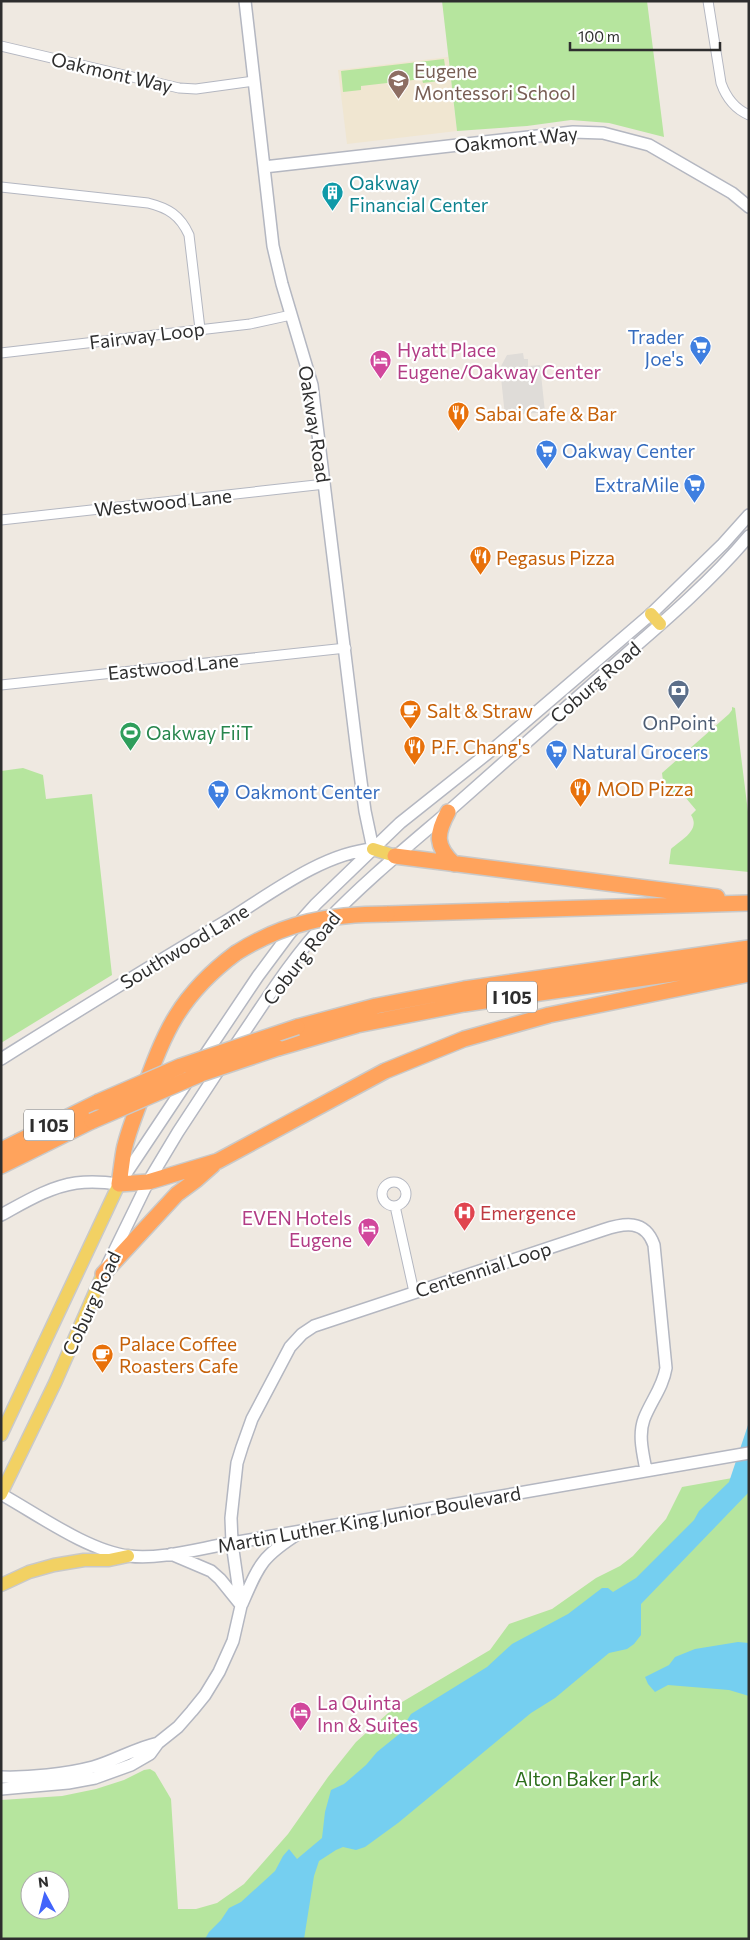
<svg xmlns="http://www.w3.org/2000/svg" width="750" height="1940" viewBox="0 0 750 1940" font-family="Commissioner,sans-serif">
<rect width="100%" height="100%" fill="#efe9e1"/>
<path fill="#f0e6d1" d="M448,57L457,131L347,144L338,70Z"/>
<path fill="#b6e59e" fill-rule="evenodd" d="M442,1H647L664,137L609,123L571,120L527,126L457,131Z
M444,59L447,80L423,83L422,79L361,86V90L343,92L341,71Z
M732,707L735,708L749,820V872L669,864L671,849C681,840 701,830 691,815L696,810L680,791L674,796L663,781L662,773L729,714L732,710Z
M23,768L43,775L46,799L92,794L112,975L1,1043V771Z
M749,1475V1939H1V1800L62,1796L96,1789L124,1780L144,1770L150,1769L155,1772L171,1799L178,1909H196L217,1903L244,1884L288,1834L328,1777L356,1742L397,1705L490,1650L509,1624L552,1609L596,1578L620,1566L633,1556L666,1519L682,1487ZM30,1880H60V1910H30Z"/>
<path fill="#dfdcd8" d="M523,353L524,359H528V366L540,365L545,412L505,416L500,368L507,355Z"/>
<path fill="#75cff0" d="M749,1422V1492L641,1604V1635L634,1644L627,1649L609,1653L555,1698L531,1713L398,1823L365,1847L356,1850L343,1847L336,1850L319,1861L314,1876L304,1939H205L209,1932L221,1920L229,1908L241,1902L275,1871L283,1856L289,1849L297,1859L322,1838L325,1812L331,1790L344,1784L366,1765L377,1752L398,1735L411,1714L487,1667L512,1644L568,1614L602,1588H608L613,1592L636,1578L694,1520L699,1511L729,1482Z
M738,1642L749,1643V1696L729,1690L668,1685L655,1692L648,1684L645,1677L669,1665L675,1657L695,1649Z"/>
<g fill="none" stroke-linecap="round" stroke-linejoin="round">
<defs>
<path id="street" d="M708,1L721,83C726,97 735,109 749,115
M1,46L179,88L196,89L254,81
M1,187L148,203C168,208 180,215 189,235L200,329
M1,353L250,324L291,315
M1,520L325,484
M1,685L346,648
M382 1194a12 12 0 1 1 24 0a12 12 0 1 1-24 0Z
M395,1206L414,1292"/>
<path id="secondary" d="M245,1L273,246L282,284L312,385L357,752L365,811L373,849
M264,167L573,132L603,133L649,145L732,193L749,207
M232,1050C262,1007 290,960 326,922C364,882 407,847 449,811C507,760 565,708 624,656C667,619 712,580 749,536
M1,1059C76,1012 152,965 228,920C270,894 323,853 373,849
M201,1061L258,976L290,933L316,904L400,823L498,745L651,614L723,544L749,515
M1,1215C25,1202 49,1187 76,1183C90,1181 105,1182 119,1184L189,1079
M108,1264L148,1182L178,1132L222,1065
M1,1494C37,1514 88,1551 129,1556C161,1560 200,1548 232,1543L749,1453
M171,1554L211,1571L220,1579L241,1605
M242,1604C259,1565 261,1557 299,1533
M1,1777C29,1778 66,1774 93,1767C115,1761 135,1748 158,1743
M1,1789L68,1783L95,1778L131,1765L150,1754L158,1743L178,1727L192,1711L205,1695L219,1672L233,1641L241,1606L232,1543L231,1518L237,1463L242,1447L252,1419L290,1347L302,1334L314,1326L603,1230C624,1223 645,1219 654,1245L666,1368C663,1387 651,1401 644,1419C638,1435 643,1454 646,1470"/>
<path id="primary" d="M651,614L660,624
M373,849L395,856
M1,1435L119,1184
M1,1494L55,1383L103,1274
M1,1585L29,1572L54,1565L84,1560H109L128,1556"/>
<path id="highway" d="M448,812C436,834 435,846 454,864
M395,856L717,897
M387,914L749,903
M236,953C181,994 163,1032 142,1096C136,1113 128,1131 124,1150C122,1161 121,1172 119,1184L148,1182L218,1161L385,1071L464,1039L549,1015L749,974
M297,1027L376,1006L464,989L749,948
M278,1048L357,1025L464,1004L749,963
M1,1150L98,1102
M1,1166L92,1121
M103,1274L177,1194L196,1180L213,1165"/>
</defs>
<use href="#street" stroke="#b4b7c1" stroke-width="11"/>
<use href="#secondary" stroke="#b4b7c1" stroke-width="14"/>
<use href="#primary" stroke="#c9c9c9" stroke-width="15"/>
<use href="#highway" stroke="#c9c9c9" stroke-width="18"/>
<use href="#street" stroke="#fff" stroke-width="9"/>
<use href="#secondary" stroke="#fff" stroke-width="11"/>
<use href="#primary" stroke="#f2d163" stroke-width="12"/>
<use href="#highway" stroke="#ffa35c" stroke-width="15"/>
<defs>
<path id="highway-bridge" d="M236,953C285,922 330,914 387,914
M98,1102L181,1066L297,1027
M92,1121L201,1074L278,1048"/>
</defs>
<use href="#highway-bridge" stroke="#c9c9c9" stroke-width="18" stroke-linecap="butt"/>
<use href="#highway-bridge" stroke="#ffa35c" stroke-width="15"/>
</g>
<defs>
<symbol id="school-pin" viewBox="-11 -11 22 30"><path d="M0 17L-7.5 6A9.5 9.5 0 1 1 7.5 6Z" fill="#8d6e63" stroke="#fff"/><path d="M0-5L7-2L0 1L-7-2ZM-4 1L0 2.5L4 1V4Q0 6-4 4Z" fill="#fff"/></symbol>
<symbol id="building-pin" viewBox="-11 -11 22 30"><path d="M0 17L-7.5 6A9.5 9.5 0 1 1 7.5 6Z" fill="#0f9aa8" stroke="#fff"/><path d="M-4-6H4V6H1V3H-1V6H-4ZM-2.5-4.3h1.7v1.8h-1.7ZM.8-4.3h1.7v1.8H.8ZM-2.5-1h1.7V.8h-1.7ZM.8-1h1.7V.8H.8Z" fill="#fff"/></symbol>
<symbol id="supermarket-pin" viewBox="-11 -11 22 30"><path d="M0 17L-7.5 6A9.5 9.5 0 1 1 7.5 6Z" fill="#3f7fe0" stroke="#fff"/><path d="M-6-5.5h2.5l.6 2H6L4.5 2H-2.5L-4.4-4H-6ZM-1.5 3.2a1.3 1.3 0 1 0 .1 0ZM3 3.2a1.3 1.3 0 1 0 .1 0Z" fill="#fff"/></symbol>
<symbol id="hotel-pin" viewBox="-11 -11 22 30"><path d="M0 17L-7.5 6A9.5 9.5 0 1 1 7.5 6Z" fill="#d1479c" stroke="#fff"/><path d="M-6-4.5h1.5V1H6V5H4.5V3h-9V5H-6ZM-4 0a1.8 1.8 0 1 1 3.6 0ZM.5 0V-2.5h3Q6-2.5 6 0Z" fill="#fff"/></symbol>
<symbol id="restaurant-pin" viewBox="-11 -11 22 30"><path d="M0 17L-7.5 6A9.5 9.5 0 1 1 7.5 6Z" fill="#e8710a" stroke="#fff"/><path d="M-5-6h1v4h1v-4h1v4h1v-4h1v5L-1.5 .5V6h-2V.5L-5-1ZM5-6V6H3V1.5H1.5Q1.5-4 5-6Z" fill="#fff"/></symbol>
<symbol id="bank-pin" viewBox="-11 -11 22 30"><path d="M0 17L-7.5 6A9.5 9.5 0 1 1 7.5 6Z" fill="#5c6f8a" stroke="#fff"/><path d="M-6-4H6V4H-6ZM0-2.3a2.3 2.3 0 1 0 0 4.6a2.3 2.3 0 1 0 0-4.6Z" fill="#fff"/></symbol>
<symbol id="cafe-pin" viewBox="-11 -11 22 30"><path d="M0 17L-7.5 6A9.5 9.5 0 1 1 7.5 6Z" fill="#e8710a" stroke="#fff"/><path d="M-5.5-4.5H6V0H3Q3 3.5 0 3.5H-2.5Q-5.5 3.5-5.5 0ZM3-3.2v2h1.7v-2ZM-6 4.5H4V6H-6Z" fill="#fff"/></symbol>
<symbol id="stadium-pin" viewBox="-11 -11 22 30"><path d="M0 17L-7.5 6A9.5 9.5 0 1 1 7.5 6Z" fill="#2e9e5b" stroke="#fff"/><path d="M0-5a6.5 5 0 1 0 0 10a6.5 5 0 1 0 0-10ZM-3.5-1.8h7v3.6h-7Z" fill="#fff"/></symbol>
<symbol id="hospital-pin" viewBox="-11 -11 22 30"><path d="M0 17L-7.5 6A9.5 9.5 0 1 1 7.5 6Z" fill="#e0444e" stroke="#fff"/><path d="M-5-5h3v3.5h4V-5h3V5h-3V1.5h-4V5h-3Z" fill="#fff"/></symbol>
</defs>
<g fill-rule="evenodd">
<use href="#school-pin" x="386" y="68" width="25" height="34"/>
<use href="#building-pin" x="320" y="180" width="25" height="34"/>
<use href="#supermarket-pin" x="688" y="334" width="25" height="34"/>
<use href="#hotel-pin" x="368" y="348" width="25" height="34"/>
<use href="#restaurant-pin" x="446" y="400" width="25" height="34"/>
<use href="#supermarket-pin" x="534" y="438" width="25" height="34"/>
<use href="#supermarket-pin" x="682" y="472" width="25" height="34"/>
<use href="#restaurant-pin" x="468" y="544" width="25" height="34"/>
<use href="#bank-pin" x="666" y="678" width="25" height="34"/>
<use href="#cafe-pin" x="398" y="698" width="25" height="34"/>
<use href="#stadium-pin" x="118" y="720" width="25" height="34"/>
<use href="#restaurant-pin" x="402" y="734" width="25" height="34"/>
<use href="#supermarket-pin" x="544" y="738" width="25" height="34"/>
<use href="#restaurant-pin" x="568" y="776" width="25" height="34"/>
<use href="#supermarket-pin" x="206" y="778" width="25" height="34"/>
<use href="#hospital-pin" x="452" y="1200" width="25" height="34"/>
<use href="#hotel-pin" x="356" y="1216" width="25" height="34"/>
<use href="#cafe-pin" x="90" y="1342" width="25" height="34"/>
<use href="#hotel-pin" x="288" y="1700" width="25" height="34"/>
</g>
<g text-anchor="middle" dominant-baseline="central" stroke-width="4.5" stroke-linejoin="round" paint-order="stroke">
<g fill="#fff" stroke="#6d6d6d" stroke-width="1">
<rect x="487" y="981.5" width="50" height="31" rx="4"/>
<rect x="24" y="1109.5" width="50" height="31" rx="4"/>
</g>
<g font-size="18" font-weight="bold" fill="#2e2e2e">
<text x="512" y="997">I 105</text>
<text x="49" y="1125">I 105</text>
</g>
<g font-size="19" fill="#785e54" stroke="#fff" text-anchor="start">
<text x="414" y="70">Eugene<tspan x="414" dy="22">Montessori School</tspan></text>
</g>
<g font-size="19" fill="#2e2e2e" stroke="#fff">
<text transform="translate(112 72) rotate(13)">Oakmont Way</text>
<text transform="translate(516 139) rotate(-6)">Oakmont Way</text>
<text transform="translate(147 335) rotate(-7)">Fairway Loop</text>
<text transform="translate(315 424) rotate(81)">Oakway Road</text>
<text transform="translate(163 502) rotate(-6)">Westwood Lane</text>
<text transform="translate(173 666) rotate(-6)">Eastwood Lane</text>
<text transform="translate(595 682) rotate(-41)">Coburg Road</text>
<text transform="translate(184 946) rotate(-31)">Southwood Lane</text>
<text transform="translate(301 958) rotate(-52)">Coburg Road</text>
<text transform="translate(483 1269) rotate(-18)">Centennial Loop</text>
<text transform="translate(91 1303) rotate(-65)">Coburg Road</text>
<text transform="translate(369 1519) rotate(-10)">Martin Luther King Junior Boulevard</text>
</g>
<g font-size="19" fill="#0d838f" stroke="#fff" text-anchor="start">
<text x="349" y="182">Oakway<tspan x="349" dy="22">Financial Center</tspan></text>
</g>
<g font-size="19" fill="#366cbe" stroke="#fff" text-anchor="start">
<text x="684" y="336" text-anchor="end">Trader<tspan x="684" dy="22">Joe's</tspan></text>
<text x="562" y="450">Oakway Center</text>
<text x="679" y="484" text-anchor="end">ExtraMile</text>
<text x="572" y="751">Natural Grocers</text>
<text x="235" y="791">Oakmont Center</text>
</g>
<g font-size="19" fill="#b23c85" stroke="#fff" text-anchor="start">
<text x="397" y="349">Hyatt Place<tspan x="397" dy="22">Eugene/Oakway Center</tspan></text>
<text x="352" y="1217" text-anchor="end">EVEN Hotels<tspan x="352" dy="22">Eugene</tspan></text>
<text x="317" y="1702">La Quinta<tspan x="317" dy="22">Inn &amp; Suites</tspan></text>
</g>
<g font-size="19" fill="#c56008" stroke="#fff" text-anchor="start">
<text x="475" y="413">Sabai Cafe &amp; Bar</text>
<text x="496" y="557">Pegasus Pizza</text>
<text x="427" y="710">Salt &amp; Straw</text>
<text x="431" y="746">P.F. Chang's</text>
<text x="597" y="788">MOD Pizza</text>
<text x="119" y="1343">Palace Coffee<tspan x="119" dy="22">Roasters Cafe</tspan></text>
</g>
<g font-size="19" fill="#4e5e75" stroke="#fff">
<text x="679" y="722">OnPoint</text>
</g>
<g font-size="19" fill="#27864d" stroke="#fff" text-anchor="start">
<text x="146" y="732">Oakway FiiT</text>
</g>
<g font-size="19" fill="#be3a42" stroke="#fff" text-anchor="start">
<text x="480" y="1212">Emergence</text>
</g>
<g font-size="19" fill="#2c6e1b" stroke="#fff">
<text x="587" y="1778">Alton Baker Park</text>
</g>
</g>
<rect width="750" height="1940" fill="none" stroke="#2e2e2e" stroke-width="5"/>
<g transform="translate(45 1895) rotate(353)"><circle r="24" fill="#ffffff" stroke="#ababab"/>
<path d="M0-4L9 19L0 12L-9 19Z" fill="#4264fb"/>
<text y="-8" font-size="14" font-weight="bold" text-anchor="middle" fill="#2e2e2e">N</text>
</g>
<path d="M570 42v8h150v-8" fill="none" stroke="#2e2e2e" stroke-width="2.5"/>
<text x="578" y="42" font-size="15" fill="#2e2e2e" stroke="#ffffff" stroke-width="4" paint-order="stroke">100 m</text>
</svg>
